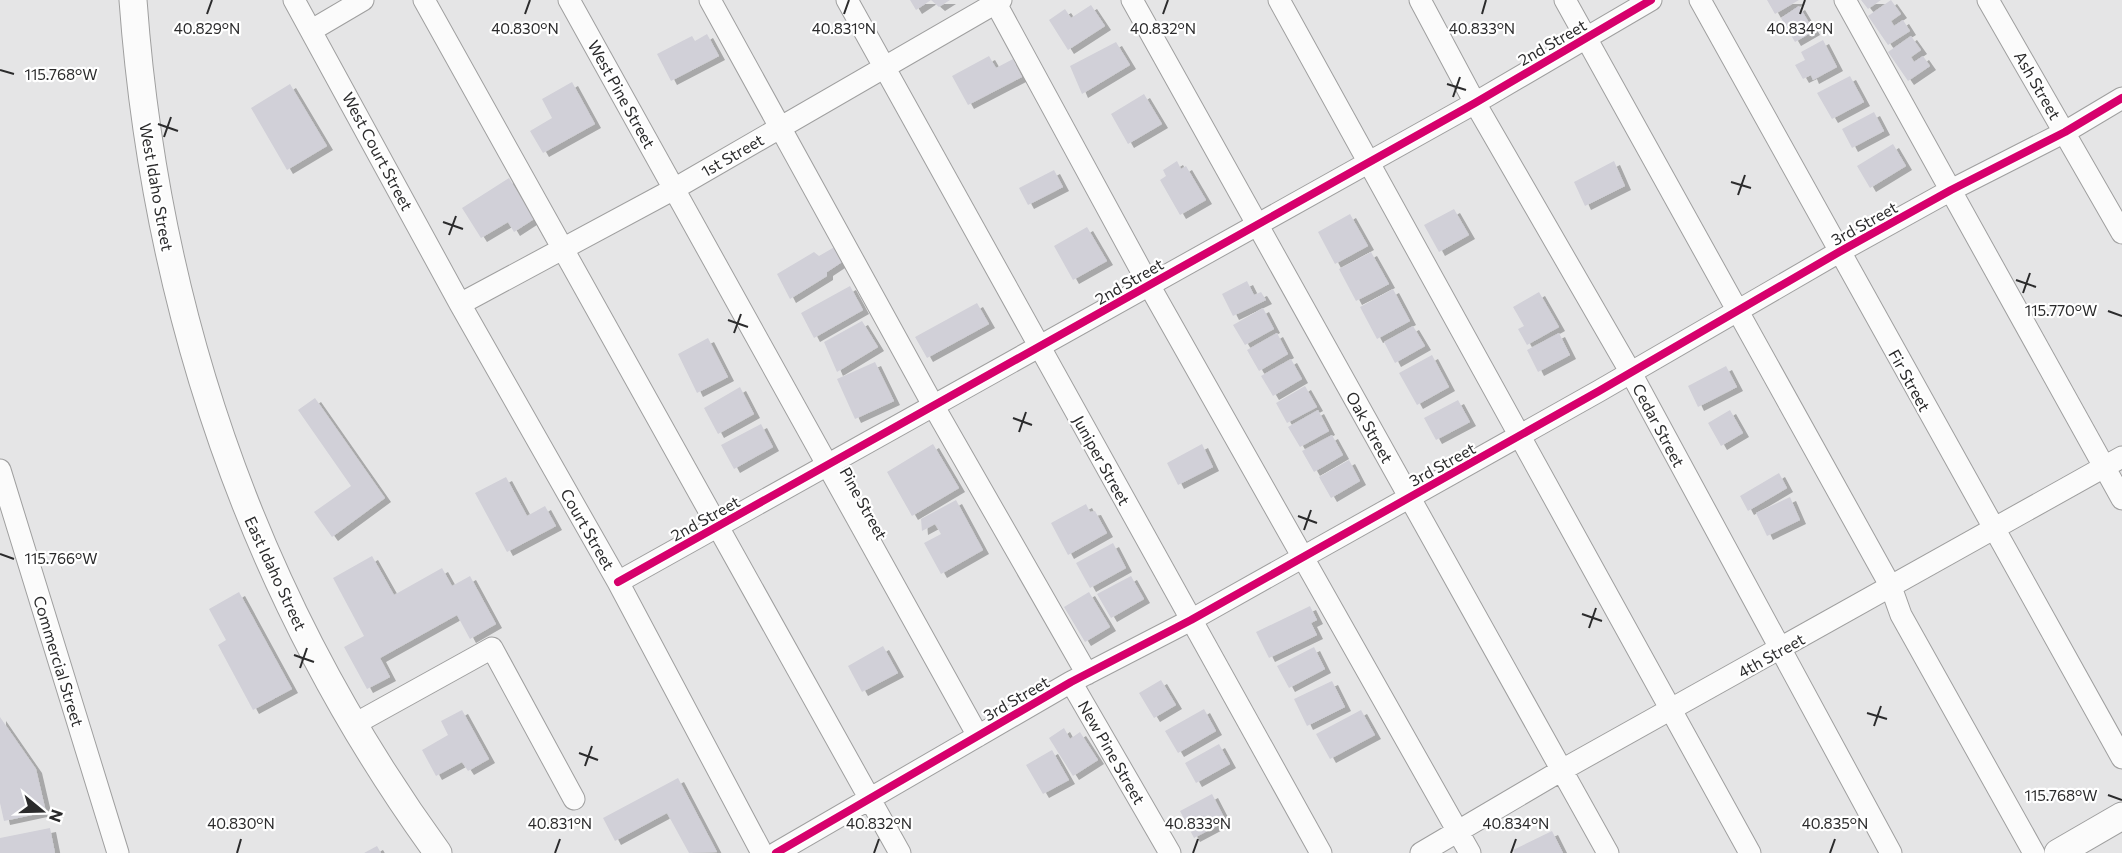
<svg xmlns="http://www.w3.org/2000/svg" width="2122" height="853" viewBox="0 0 2122 853" font-family="Commissioner,sans-serif">
<defs>
<filter id="shadow"><feDropShadow dx="6" dy="4" stdDeviation="0" flood-color="#0004"/></filter>
</defs>
<rect width="100%" height="100%" fill="#e5e5e6"/>
<path fill="#d1d0d8" filter="url(#shadow)" d="M910,0H950L939,7L931,0L916,10Z
M1767,0H1799L1775,14Z
M1861,0H1881L1868,9Z
M1891,0L1901,14L1891,21L1894,26L1903,20L1910,31L1888,45L1868,16Z
M1091,5L1105,26L1068,50L1049,20L1065,9L1071,18Z
M1799,6L1814,31L1795,42L1781,18Z
M707,34L719,56L671,81L657,54L692,36L695,41Z
M1911,36L1921,50L1911,57L1914,62L1923,56L1930,66L1908,81L1888,52Z
M1823,40L1837,67L1813,80L1811,75L1803,79L1795,65L1805,60L1801,52Z
M1116,42L1130,65L1082,94L1070,66Z
M989,56L996,68L1013,59L1022,77L968,105L952,76Z
M1850,76L1864,102L1832,119L1817,93Z
M572,82L595,124L543,153L530,131L552,118L542,99Z
M290,84L327,146L287,170L251,108Z
M1144,94L1162,124L1128,144L1111,114Z
M1874,112L1884,131L1852,148L1842,129Z
M1893,144L1906,166L1870,188L1857,166Z
M1177,161L1181,169L1186,166L1206,200L1180,215L1160,180L1166,176L1163,170Z
M1614,161L1625,186L1585,206L1574,182Z
M1054,170L1063,187L1028,205L1019,188Z
M509,178L534,219L514,232L508,222L481,238L462,208Z
M1454,209L1469,235L1439,252L1424,225Z
M1350,214L1368,246L1335,264L1318,232Z
M1087,227L1107,261L1073,280L1054,246Z
M838,245L848,258L827,272V276L790,299L777,274L814,252L819,256Z
M1371,252L1389,284L1356,301L1339,269Z
M1247,281L1254,295L1261,292L1266,300L1233,316L1222,294Z
M850,286L863,310L814,338L801,313Z
M1393,289L1410,321L1377,339L1360,307Z
M1539,292L1559,327L1527,345L1518,329L1524,326L1513,307Z
M977,303L989,324L927,358L915,337Z
M1263,308L1274,329L1245,345L1233,325Z
M862,321L878,347L837,372L824,342Z
M1413,326L1425,346L1395,363L1384,342Z
M1277,333L1288,354L1259,371L1247,350Z
M1559,333L1570,355L1538,372L1527,350Z
M708,338L728,377L697,393L678,354Z
M1432,355L1449,387L1417,405L1399,373Z
M1291,359L1302,379L1273,396L1261,376Z
M875,362L894,401L855,419L837,379Z
M1726,366L1737,387L1698,407L1688,386Z
M1305,386L1317,407L1287,423L1276,403Z
M740,387L754,414L718,434L704,408Z
M315,398L385,498L332,537L314,512L351,486L298,410Z
M1458,400L1470,422L1436,440L1424,418Z
M1318,410L1329,431L1300,447L1288,427Z
M1730,410L1743,433L1721,446L1708,423Z
M761,424L773,447L734,469L721,445Z
M1332,435L1343,455L1314,472L1302,451Z
M933,444L959,488L912,516L887,472Z
M1202,444L1213,467L1178,485L1167,463Z
M1349,460L1360,481L1331,498L1319,477Z
M1779,473L1787,488L1748,511L1740,496Z
M506,477L527,516L545,506L556,526L507,552L475,493Z
M1790,497L1800,520L1767,536L1756,513Z
M956,500L983,550L941,574L924,543L941,534L935,524L922,531L921,519Z
M1086,504L1090,512L1095,511L1107,533L1068,555L1051,523Z
M1113,543L1126,568L1090,588L1076,563Z
M372,556L394,595L442,568L452,586L470,576L496,624L470,639L457,615L380,658L390,677L367,689L344,647L364,636L333,578Z
M1131,576L1144,599L1111,618L1097,594Z
M239,592L292,689L253,710L218,645L226,640L209,609Z
M1089,592L1110,627L1085,642L1064,607Z
M1310,606L1317,620L1311,623L1317,635L1269,658L1256,632Z
M883,646L898,673L862,692L848,666Z
M1314,647L1325,669L1289,688L1277,666Z
M1161,680L1176,705L1154,718L1139,693Z
M1332,681L1345,707L1307,726L1294,699Z
M1204,709L1216,731L1178,753L1165,731Z
M462,710L489,759L468,771L462,762L436,776L422,750L448,735L441,721Z
M1361,710L1375,735L1330,759L1316,734Z
M0,717L36,769L46,812L4,821L0,803Z
M1064,728L1070,739L1080,732L1098,760L1073,776L1049,738Z
M1219,744L1230,764L1196,783L1185,763Z
M1052,750L1069,780L1043,794L1026,765Z
M678,778L717,852L689,853L667,813L615,841L603,818Z
M1212,794L1226,821L1194,838L1180,811Z
M50,828L55,853H0V838Z
M1552,831L1563,853H1514L1513,850Z
M377,846L381,853H364Z"/>
<g fill="none" stroke-linecap="round" stroke-linejoin="round">
<defs>
<path id="minor" d="M294,0L460,304L618,582L762,853
M424,0L900,853
M569,0L978,736
M710,0L933,405L1087,674
M847,0L1321,853
M994,0L1149,285L1470,853
M1132,0L1608,853
M1279,0L1750,853
M1420,0L1475,103L1631,373L1891,853
M1565,0L1891,587L1901,615L2034,853
M1700,0L2122,758
M1845,0L2122,499
M1988,0L2122,233
M312,30L363,0
M460,304L674,189L1001,0
M0,470L118,853
M618,582L1475,103L1651,0
M1071,682L1170,853
M353,725L492,648L574,799
M776,853L1071,682L1191,620L1599,391L1839,252L1951,190L2065,132L2122,98
M1421,853L1562,770L2122,457"/>
<path id="major" d="M133,0C156,313 253,598 438,853
M2058,853L2122,816"/>
</defs>
<use href="#minor" stroke="#9f9f9f" stroke-width="23"/>
<use href="#major" stroke="#9f9f9f" stroke-width="29"/>
<use href="#minor" stroke="#fbfbfb" stroke-width="21"/>
<use href="#major" stroke="#fbfbfb" stroke-width="27"/>
<defs>
<path id="cycleway" d="M618,582L1475,103L1651,0
M776,853L1071,682L1191,620L1599,391L1839,252L1951,190L2065,132L2122,98"/>
</defs>
<use href="#cycleway" stroke="#fff" stroke-width="11"/>
<use href="#cycleway" stroke="#d6006c" stroke-width="8"/>
</g>
<path fill="none" stroke="#2b2b2c" stroke-width="2" d="M207,14L212,0M525,14L530,0M844,14L849,0M1163,14L1168,0M1482,14L1486,0M1800,14L1805,0M0,70L14,74M1447,84L1466,90M1453,97L1460,77M158,124L178,131M164,137L171,117M1731,182L1751,188M1738,195L1745,175M443,222L463,229M449,235L456,216M2016,280L2036,287M2023,293L2030,273M2108,311L2122,316M728,320L748,327M734,333L741,314M1013,418L1032,425M1019,432L1026,412M1298,516L1317,523M1304,530L1311,510M0,554L14,559M1582,614L1602,621M1589,628L1596,608M294,655L314,662M300,668L307,648M1867,713L1887,719M1874,726L1881,706M579,753L598,760M585,766L592,746M2108,795L2122,800M237,853L241,839M555,853L560,839M874,853L879,839M1193,853L1198,839M1511,853L1516,839M1830,853L1835,839"/>
<g text-anchor="middle" dominant-baseline="central" stroke-width="4.5" stroke-linejoin="round" paint-order="stroke">
<g font-size="16" fill="#2b2b2c" stroke="#fff">
<text transform="translate(1552 42) rotate(-30)">2nd Street</text>
<text transform="translate(2038 85) rotate(60)">Ash Street</text>
<text transform="translate(622 94) rotate(61)">West Pine Street</text>
<text transform="translate(378 151) rotate(62)">West Court Street</text>
<text transform="translate(732 155) rotate(-30)">1st Street</text>
<text transform="translate(157 187) rotate(80)">West Idaho Street</text>
<text transform="translate(1864 223) rotate(-29)">3rd Street</text>
<text transform="translate(1129 281) rotate(-30)">2nd Street</text>
<text transform="translate(1910 380) rotate(61)">Fir Street</text>
<text transform="translate(1659 425) rotate(62)">Cedar Street</text>
<text transform="translate(1370 427) rotate(61)">Oak Street</text>
<text transform="translate(1102 460) rotate(61)">Juniper Street</text>
<text transform="translate(1442 464) rotate(-29)">3rd Street</text>
<text transform="translate(864 503) rotate(61)">Pine Street</text>
<text transform="translate(705 518) rotate(-29)">2nd Street</text>
<text transform="translate(588 529) rotate(60)">Court Street</text>
<text transform="translate(276 573) rotate(65)">East Idaho Street</text>
<text transform="translate(1771 655) rotate(-29)">4th Street</text>
<text transform="translate(59 661) rotate(73)">Commercial Street</text>
<text transform="translate(1016 698) rotate(-30)">3rd Street</text>
<text transform="translate(1112 752) rotate(60)">New Pine Street</text>
</g>
</g>
<g font-size="15" text-anchor="middle" fill="#2b2b2c" stroke="#fff" stroke-width="4.5" stroke-linejoin="round" paint-order="stroke">
<text x="207" y="34">40.829°N</text>
<text x="525" y="34">40.830°N</text>
<text x="844" y="34">40.831°N</text>
<text x="1163" y="34">40.832°N</text>
<text x="1482" y="34">40.833°N</text>
<text x="1800" y="34">40.834°N</text>
<text x="61" y="80">115.768°W</text>
<text x="2061" y="316">115.770°W</text>
<text x="61" y="564">115.766°W</text>
<text x="2061" y="801">115.768°W</text>
<text x="241" y="829">40.830°N</text>
<text x="560" y="829">40.831°N</text>
<text x="879" y="829">40.832°N</text>
<text x="1198" y="829">40.833°N</text>
<text x="1516" y="829">40.834°N</text>
<text x="1835" y="829">40.835°N</text>
</g>
<g transform="translate(42 811) rotate(109)" stroke="#ffffff" stroke-width="4.5" paint-order="stroke">
<path d="M0-4.5L10 22L0 15L-10 22Z" fill="#2b2b2c"/>
<text y="-9" font-size="16" font-weight="bold" text-anchor="middle" fill="#2b2b2c">N</text>
</g>
</svg>
